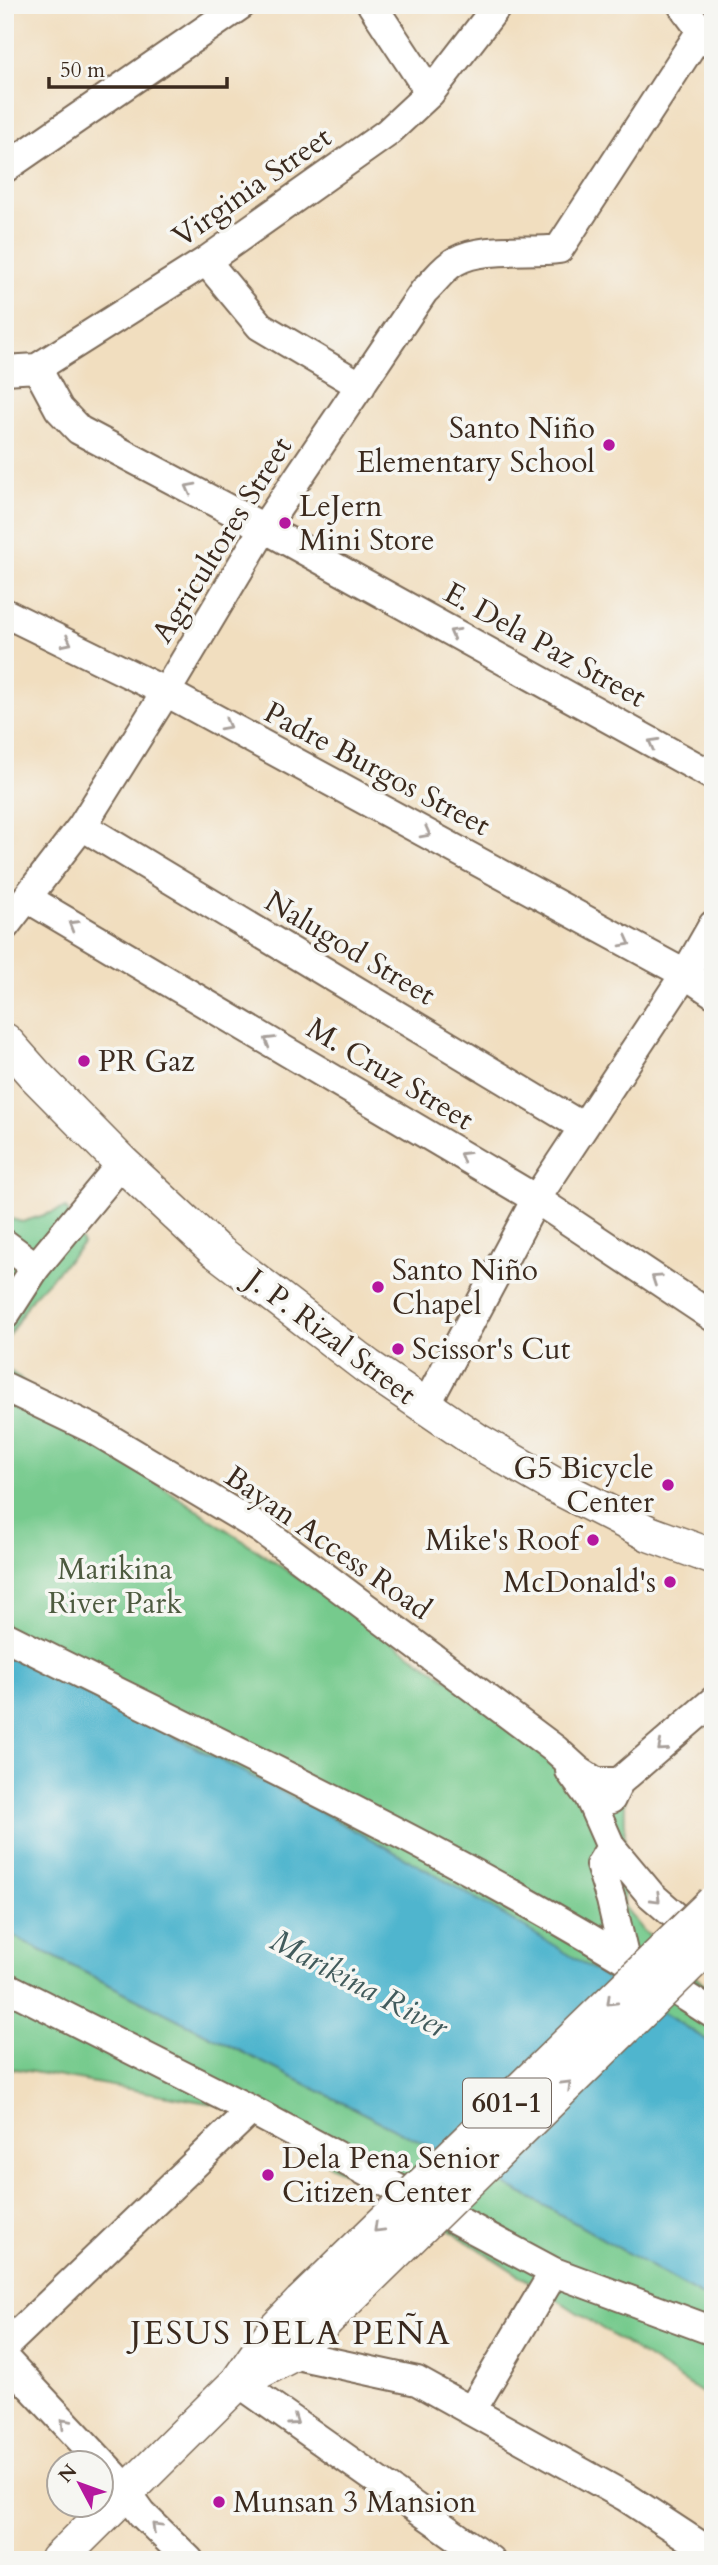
<svg xmlns="http://www.w3.org/2000/svg" width="718" height="2565" viewBox="0 0 718 2565" font-family="Cardo,serif">
<rect width="100%" height="100%" fill="#f6f6f2"/>
<filter id="ink" filterUnits="userSpaceOnUse"><feTurbulence type="fractalNoise" baseFrequency=".0143" numOctaves="2"/><feDisplacementMap in="SourceGraphic" scale="14" xChannelSelector="R" yChannelSelector="G"/><feConvolveMatrix kernelMatrix="1 2 1 2 8 2 1 2 1" color-interpolation-filters="sRGB"/></filter>
<filter id="wash" filterUnits="userSpaceOnUse"><feTurbulence type="fractalNoise" baseFrequency=".00686" numOctaves="4" result="noise"/><feDisplacementMap in="SourceGraphic" scale="28" xChannelSelector="R" yChannelSelector="G"/><feGaussianBlur stdDeviation="1.57" result="paint"/><feColorMatrix in="noise" values="0 0 0 0 0 0 0 0 0 0 0 0 0 0 0 0 0 1.4 0 .05"/><feComposite in="paint" operator="in"/></filter>
<g filter="url(#wash)">
<rect width="100%" height="100%" fill="#f1debf"/>
<path fill="#76ca8d" stroke="#587a56" stroke-width="2" d="M66,1208L83,1244L32,1298L5,1342V1217L22,1222Z
M5,1367L135,1468L625,1799L624,1906L644,1931L704,1984L713,1985V2044L561,1950L170,1733L5,1655Z
M5,1932L533,2199L713,2302V2400L446,2228L219,2105L16,2069L5,2071Z"/>
<path fill="#50b5ce" stroke="#467076" stroke-width="2" d="M5,1655C122,1711 238,1767 352,1829C476,1895 594,1970 713,2044V2302L533,2199L5,1932Z"/>
</g>
<g filter="url(#ink)">
<g fill="none" stroke-linecap="round" stroke-linejoin="round">
<defs>
<path id="minor" d="M372,5L430,93
M682,5L711,44
M5,168L241,5
M206,261L260,326L361,386
M37,368L59,409L79,430L264,528L713,776
M5,370L37,368L206,261L387,133L430,93L498,5
M5,613L166,692L685,974L713,993
M82,826L583,1127
M27,898L536,1199L713,1317
M5,926L82,826L166,692L264,528L424,291C434,282 444,267 456,261C481,246 530,253 559,249L701,31
M5,1244L36,1267
M5,1315L36,1267L122,1163
M5,1387L93,1429L261,1529L556,1750L579,1771L596,1782H619
M425,1407L536,1199L685,974L713,925
M5,1636C244,1756 488,1868 713,2014
M570,1771L589,1797L611,1847L651,1895L703,1940
M611,1799L619,1782L713,1701
M611,1847L600,1865L611,1900L624,1956
M5,1986L251,2110L554,2272L713,2331
M5,2346L251,2110
M292,2354L417,2381L626,2497L713,2554
M5,2359L114,2475L142,2514L189,2560
M238,2382L490,2560
M472,2410L554,2272"/>
<path id="major" d="M5,1041L36,1076L122,1163L214,1249L368,1367L477,1441L554,1485L650,1534L713,1557
M244,2379L292,2354L325,2321
M58,2560L238,2382L273,2332L301,2303"/>
</defs>
<use href="#minor" stroke="#7b6956" stroke-width="32"/>
<use href="#major" stroke="#7b6956" stroke-width="38"/>
<use href="#minor" stroke="#fff" stroke-width="28"/>
<use href="#major" stroke="#fff" stroke-width="35"/>
<defs>
<path id="major-bridge" d="M301,2303L713,1903
M325,2321L713,1941"/>
</defs>
<use href="#major-bridge" stroke="#7b6956" stroke-width="38" stroke-linecap="butt"/>
<use href="#major-bridge" stroke="#fff" stroke-width="35"/>
</g>
<defs><path id="oneway-chevron" d="M-2-3.5L2.5 0L-2 3.5" fill="none" stroke-width="1.6" stroke-linecap="round" stroke-linejoin="round" transform="scale(1.75)"/></defs>
<g stroke="#a79f9a">
<use href="#oneway-chevron" transform="translate(190 488) rotate(-152)"/>
<use href="#oneway-chevron" transform="translate(454 633) rotate(-151)"/>
<use href="#oneway-chevron" transform="translate(67 642) rotate(27)"/>
<use href="#oneway-chevron" transform="translate(226 725) rotate(28)"/>
<use href="#oneway-chevron" transform="translate(653 743) rotate(-151)"/>
<use href="#oneway-chevron" transform="translate(426 833) rotate(28)"/>
<use href="#oneway-chevron" transform="translate(73 925) rotate(-149)"/>
<use href="#oneway-chevron" transform="translate(626 942) rotate(28)"/>
<use href="#oneway-chevron" transform="translate(269 1041) rotate(-149)"/>
<use href="#oneway-chevron" transform="translate(464 1156) rotate(-149)"/>
<use href="#oneway-chevron" transform="translate(656 1279) rotate(-146)"/>
<use href="#oneway-chevron" transform="translate(662 1747) rotate(139)"/>
<use href="#oneway-chevron" transform="translate(656 1898) rotate(44)"/>
<use href="#oneway-chevron" transform="translate(611 2001) rotate(136)"/>
<use href="#oneway-chevron" transform="translate(567 2085) rotate(-44)"/>
<use href="#oneway-chevron" transform="translate(378 2228) rotate(136)"/>
<use href="#oneway-chevron" transform="translate(294 2421) rotate(35)"/>
<use href="#oneway-chevron" transform="translate(65 2423) rotate(-133)"/>
<use href="#oneway-chevron" transform="translate(156 2527) rotate(-136)"/>
</g>
</g>
<g fill="#b5179e" stroke="#f6f6f2" stroke-width="2.5">
<circle cx="609" cy="445" r="7"/>
<circle cx="285" cy="523" r="7"/>
<circle cx="84" cy="1061" r="7"/>
<circle cx="378" cy="1287" r="7"/>
<circle cx="398" cy="1349" r="7"/>
<circle cx="668" cy="1485" r="7"/>
<circle cx="593" cy="1540" r="7"/>
<circle cx="670" cy="1582" r="7"/>
<circle cx="268" cy="2175" r="7"/>
<circle cx="219" cy="2502" r="7"/>
</g>
<g text-anchor="middle" dominant-baseline="central" stroke-width="7" stroke-linejoin="round" paint-order="stroke">
<rect fill="#f6f6f2" stroke="#73675e" stroke-width="2" x="463" y="2078.5" width="88" height="49" rx="5"/>
<g font-size="28" font-weight="bold" fill="#3b2a1e">
<text x="507" y="2103">601-1</text>
</g>
<g font-size="30" fill="#3b2a1e" stroke="#f6f6f2">
<text transform="translate(252 187) rotate(-35)">Virginia Street</text>
<text transform="translate(222 540) rotate(-58)">Agricultores Street</text>
<text transform="translate(545 645) rotate(29)">E. Dela Paz Street</text>
<text transform="translate(377 769) rotate(28)">Padre Burgos Street</text>
<text transform="translate(350 948) rotate(31)">Nalugod Street</text>
<text transform="translate(390 1074) rotate(31)">M. Cruz Street</text>
<text transform="translate(331 1337) rotate(37)">J. P. Rizal Street</text>
<text transform="translate(328 1543) rotate(35)">Bayan Access Road</text>
</g>
<g font-size="30" fill="#3b2a1e" stroke="#f6f6f2" text-anchor="start">
<text x="595" y="428" text-anchor="end">Santo Niño<tspan x="595" dy="34">Elementary School</tspan></text>
<text x="299" y="506">LeJern<tspan x="299" dy="34">Mini Store</tspan></text>
<text x="98" y="1061">PR Gaz</text>
<text x="392" y="1270">Santo Niño<tspan x="392" dy="34">Chapel</tspan></text>
<text x="412" y="1349">Scissor's Cut</text>
<text x="654" y="1468" text-anchor="end">G5 Bicycle<tspan x="654" dy="34">Center</tspan></text>
<text x="579" y="1540" text-anchor="end">Mike's Roof</text>
<text x="656" y="1582" text-anchor="end">McDonald's</text>
<text x="282" y="2158">Dela Pena Senior<tspan x="282" dy="34">Citizen Center</tspan></text>
<text x="233" y="2502">Munsan 3 Mansion</text>
</g>
<g font-size="30" fill="#4d5a3f" stroke="#f6f6f2">
<text x="115" y="1569">Marikina<tspan x="115" dy="34">River Park</tspan></text>
</g>
<g font-size="32" font-style="italic" fill="#425b5c" stroke="#f6f6f2">
<text transform="translate(359 1984) rotate(28)">Marikina River</text>
</g>
<g font-size="33" letter-spacing="2" fill="#3b2a1e" stroke="#f6f6f2">
<text x="291" y="2333">JESUS DELA PEÑA</text>
</g>
</g>
<rect width="718" height="2565" fill="none" stroke="#f6f6f2" stroke-width="28"/>
<g transform="translate(80 2484) rotate(311)"><circle r="33" fill="#f6f6f2" stroke="#aba49d" stroke-width="2"/>
<path d="M0-5L12 26L0 18L-12 26Z" fill="#b5179e"/>
<text y="-10" font-size="19" font-weight="bold" text-anchor="middle" fill="#3b2a1e">N</text>
</g>
<path d="M49 77v10h178v-10" fill="none" stroke="#3b2a1e" stroke-width="3.5"/>
<text x="60" y="77" font-size="21" fill="#3b2a1e" stroke="#f6f6f2" stroke-width="5" paint-order="stroke">50 m</text>
</svg>
